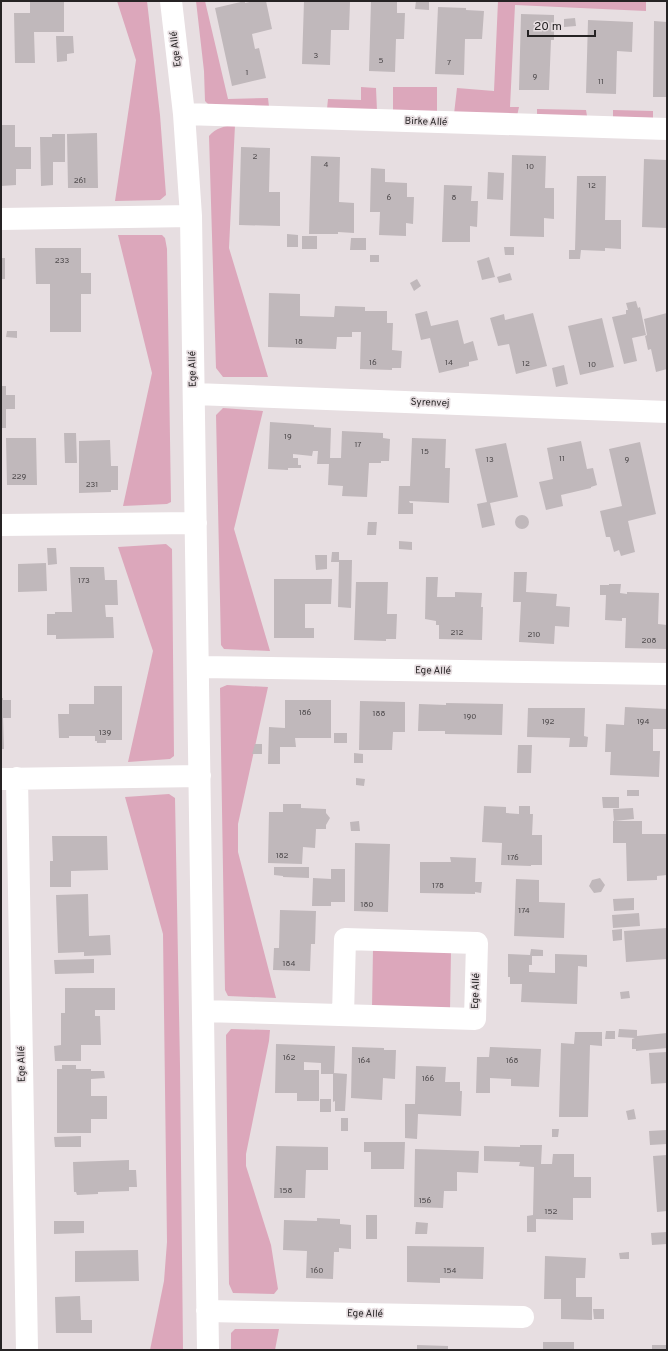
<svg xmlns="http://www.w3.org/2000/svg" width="668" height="1351" viewBox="0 0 668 1351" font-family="Overpass,sans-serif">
<rect width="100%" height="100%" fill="#e7dee1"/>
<path fill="#dca7bb" d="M117,1H147L160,115L166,195L160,200L115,201L136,60Z
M196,1H205L228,99L268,98L269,107L210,106L205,101L204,71Z
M498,1H646V11L515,5L510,107H519L517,116L454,114L457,88L494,91Z
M361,87L376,88L377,111L327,109L328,99L361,100Z
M393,87H437V113L393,112Z
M537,109L586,110L587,116H537Z
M613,110L653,111V118L613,117Z
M235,125L229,248L268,377H223L216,368L209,136C216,128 224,126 235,125Z
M118,235H162L165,238L167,249L171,502L167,504L123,506L152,373Z
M223,408L263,411L234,529L270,651L224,649L221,645L216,415Z
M166,544L172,549L174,756L170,759L128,762L153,651L118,547Z
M227,685L268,687L238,824V852L276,998L228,996L225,990L220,688Z
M169,794L175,798L180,1065L183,1350H150L164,1281L167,1242L163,934L125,797Z
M373,949L451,951L450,1010L372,1008Z
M231,1029L270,1030L269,1041L246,1154V1166L271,1245L278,1289L274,1294L233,1293L229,1284L226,1035Z
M235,1329H279L275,1350H231V1333Z"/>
<path fill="#c0b8bb" d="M30,1H64V32H34L35,63H15L14,13H30Z
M245,1V3L254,1H266L272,29L252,34L255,49L259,48L266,78L232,86L215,8Z
M304,1L350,2L349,30H331L330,65L302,64Z
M371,1H397V13H405L404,39H396L395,72L369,71Z
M416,1H429V10L415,9Z
M438,7L466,8V10L484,11L482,39H465L464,75L435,74Z
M521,14L554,15V40H551L549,90H519Z
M575,18L576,26L564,27V19Z
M588,20L633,22L632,52L617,51L616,94L586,93Z
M654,21L667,22V97H653Z
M56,36H73L74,53L67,54V61L57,62Z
M1,125H15V147H31V169H16V185L1,186Z
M97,133L98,188H68L67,134Z
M52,134H65V162H53V185L41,186L40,137H52Z
M241,147L270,148L269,192H280V226L239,225Z
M512,155L546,156L545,188H554V219L544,218V237L510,236Z
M311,156L340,157L339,202L354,203V233L338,232V234H309Z
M644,159L667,160V228L642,227Z
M371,168L385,169V182L407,183V197H414L413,224L406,223V236L379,235L380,212H370Z
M488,172L504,173L503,200L487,199Z
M577,176H606L605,220H621V249L605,248V251L581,250L580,259H569V250H575Z
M444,185L472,186L471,201H478L477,227L470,226V242H442Z
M287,234L298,235V247H287Z
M302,236H317V249H302Z
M351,238H366V250H350Z
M504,247H514V255H505Z
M35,248H81V273H91V294H81V332H50V284H36Z
M370,255H379V262H370Z
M489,257L495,277L482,280L477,261Z
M1,258H5V279H1Z
M510,273L512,280L499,283L497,277Z
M417,279L421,286L414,291L410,283Z
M269,293L300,294V316L334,317L335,306L365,307V311H387V323H393L392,350L402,351L401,368H392V370L360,369L361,332H352V337H337L336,349L268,347Z
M636,301L638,308L640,307L646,335L632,338L637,361L624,364L612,317L626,314V310H628L626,303Z
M427,311L431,326L458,320L464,344L473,341L478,360L469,362V366L439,373L430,338L421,340L415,314Z
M533,313L547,366L516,374L509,344L498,346L490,318L504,314L505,320Z
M667,313V369L656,372L651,349L648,350L645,336L647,335L644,319Z
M602,318L614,367L580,375L568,326Z
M7,331H17V338L6,337Z
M564,365L568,384L556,387L552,368Z
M1,386H6V395H15V409H6V428H1Z
M270,422L314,425V427L331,428L330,458H341L342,431L383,433V438L390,439L389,461H381V463H369L367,497L342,496L343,486L328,485L329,464H317L318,451H313L312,456L293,454V458H298V465H301V468H288V470L268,469Z
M64,433H76L77,463H65Z
M6,438H36L37,485H7Z
M412,438L446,439L445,468H450L449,503L409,501L410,503H413V514H398L399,486H410Z
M110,440L111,466H118V490H111V492L79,493V441Z
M581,441L587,469L593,468L597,485L591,487V488L561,495L563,506L546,510L539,482L553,479L547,448Z
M640,442L656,514L628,521L635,552L621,556L619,550L614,552L610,537H606L600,511L622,506L609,449Z
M506,443L518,497L490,503L495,525L482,528L477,504L487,502L475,449Z
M515 522a7 7 0 1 1 14 0a7 7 0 1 1-14 0Z
M368,522H377L376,535H367Z
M399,541L412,542V550L399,549Z
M47,548H56L57,564L48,565Z
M332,552H339V560H352L351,608L338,607L339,562H331Z
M315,555H327V569L316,570Z
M46,563L47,591L18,592V564Z
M70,567H104L105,580H117L118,605H105L106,617H113L114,638L56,639V635H47V614H55V612H72Z
M514,572H527L526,592L557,594L556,606L570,607L569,627L555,626L554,644L519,642L521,602H513Z
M426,577H438L437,597H455V592L482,593L481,607H483L482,640L439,639V625H436V621L425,619Z
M274,579H332L331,604H305V628H314V638H274Z
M356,582H388L387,614H397L396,639H386V641L354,640Z
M609,584H621L620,593L627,594V592L659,593L658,624L667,625V649L625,648L626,618H622V621L605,620L606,595H600V585H609Z
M94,686H122V740H106V743H97V741H95V736H69V738H59L58,714H69V704H94Z
M1,698H3V700H11V718H3L4,749H1Z
M285,700H331V738H295L296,747H280V764H268L269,727L285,728Z
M360,701L405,702V732H393L392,750H359Z
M446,703L503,704L502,735L445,734V731H418L419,704L446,705Z
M625,707L667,709V729H653V751H660L659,777L610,775L611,752H605L606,724L624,725Z
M528,708H585L584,736L588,737L587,747H569L570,738L527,737Z
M334,733H347V743H334Z
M255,744H262V754H252Z
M518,745H532L531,773H517Z
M354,753L363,754V763H354Z
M356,778L365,779L364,786L356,785Z
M627,790H639V796H627Z
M602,797H619V808H603Z
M283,804H301V808L326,809V813L330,818L326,825V829H316L315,848L303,847L302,864L268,863L269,812H283Z
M484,806L506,807V813L519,814V806H530V814H533L532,835H542V865H531V866L501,865L502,843L482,842Z
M633,808L634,819L614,821L613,809Z
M359,821L360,831H351L350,822Z
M613,821H642V834H667V875L657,876V880L627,881L626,843H613Z
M52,836H107L108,870L71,871V887H50V861H53Z
M355,843L390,844L388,912L354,911Z
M450,857L476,858L475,882H482L481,893L475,892V894L420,893V862H451Z
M274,867H309V878L283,877V876L274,875Z
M331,869H345V902H331V906H312L313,878L331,879Z
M600,878L605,885L601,892L594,893L589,886L592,880Z
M516,879L539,880V902L565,903L564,938L514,936Z
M88,894L89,936L110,935L111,955L84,956V952L58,953L56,895Z
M634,898V910L614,911L613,899Z
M280,910L316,911L315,944H311L310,971L273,970L274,948H279Z
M639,913L640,926L613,928L612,915Z
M667,928V959L626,962L624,931Z
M622,929V940L613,941L612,930Z
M531,949L543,950V956H532V965H529V972L555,973V954L587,955V967L578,966L577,1004L521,1002L522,984H510V977H508V954L530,955Z
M94,959V973L55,974L54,960Z
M65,988H115V1010H95V1016H100L101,1045H81V1061H55L54,1046L61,1045V1013H65Z
M629,991L630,998L621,999L620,992Z
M619,1029L637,1030V1036L667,1033V1048L636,1051V1049H632V1039L635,1038L618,1037Z
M606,1031H615V1039H605Z
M575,1032H602V1046L590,1045L588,1117H559L561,1043L574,1044Z
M276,1044L335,1046L334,1073L347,1074L345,1111H335V1101L333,1102V1074H321V1063L304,1062V1070H319V1101H297V1093H275Z
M352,1047L384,1048V1050H396L395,1079L383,1078L382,1100L351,1098Z
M490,1047L541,1049L539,1087L511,1086V1079L490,1078V1093H476L477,1057H489Z
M667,1052V1083L651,1084L649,1053Z
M62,1065H76V1069H91V1071H104L105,1078L91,1079V1096H107V1119H91V1133H57V1069H62Z
M416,1066L446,1067L445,1082H460V1091H462L461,1116L418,1114L417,1139L405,1138V1104H415Z
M320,1099H331V1112H320Z
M634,1109L636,1119L628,1120L626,1111Z
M341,1118H348V1131H341Z
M552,1129H559L558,1137H552Z
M667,1130V1144L650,1145L649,1131Z
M81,1136V1147H55L54,1137Z
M364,1142H405L404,1169H371V1152H364Z
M520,1145H542L541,1164H552L553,1154H574V1177H591V1198H573V1220L536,1219V1232H527V1216L533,1215L534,1167L519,1166L520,1162L484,1161V1146L520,1147Z
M276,1146L328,1147V1170H306L305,1198H274Z
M415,1149L479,1151L478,1173L457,1172V1191H444L443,1208L414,1207Z
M667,1155V1211L657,1212L653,1156Z
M129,1160V1170H136L137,1187H129V1191L98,1192V1194L77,1195L76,1192H74L73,1162Z
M366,1215H377V1239H366Z
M317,1218L340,1219V1224L351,1225V1249L339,1248V1252H334L333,1279L306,1278L307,1251L283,1250L284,1220L317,1221Z
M54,1221H84V1233L54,1234Z
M416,1222L428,1223L427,1234H415Z
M667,1232V1244L652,1245L651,1233Z
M407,1246L484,1247L483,1279L440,1278V1283L407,1282Z
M138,1250L139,1281L75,1282V1251Z
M629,1252V1259H620L619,1253Z
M545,1256L586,1258L585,1278H576V1297H592V1320L561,1319V1299H544Z
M80,1296L81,1320H92V1333H56L55,1297Z
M593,1309H604V1319H594Z
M543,1342H574V1350H543Z
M417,1345L448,1346V1350H417Z
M652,1345H667V1350H652Z"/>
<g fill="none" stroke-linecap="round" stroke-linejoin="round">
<path stroke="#fff" stroke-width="22" d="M171,1L184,114L191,216L208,1350
M184,114L667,129
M1,219L191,216
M194,394L667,412
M1,525L196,523
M198,667L667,674
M17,778L27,1350
M1,779L200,776
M203,1011L475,1019L477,943L345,939L343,1015
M207,1311L523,1317"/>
</g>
<g text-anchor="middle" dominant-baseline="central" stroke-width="3.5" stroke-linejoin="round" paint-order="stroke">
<g font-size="8" fill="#4c484a">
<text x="316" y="56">3</text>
<text x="381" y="61">5</text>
<text x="449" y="63">7</text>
<text x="247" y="73">1</text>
<text x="535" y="77">9</text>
<text x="601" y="82">11</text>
<text x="255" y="157">2</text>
<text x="326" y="165">4</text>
<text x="530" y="167">10</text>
<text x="80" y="181">261</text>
<text x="592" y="186">12</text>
<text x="389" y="198">6</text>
<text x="454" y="198">8</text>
<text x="62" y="261">233</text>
<text x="299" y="342">18</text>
<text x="373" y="363">16</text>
<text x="449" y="363">14</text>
<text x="526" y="364">12</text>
<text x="592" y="365">10</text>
<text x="288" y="437">19</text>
<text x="358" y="445">17</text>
<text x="425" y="452">15</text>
<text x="562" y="459">11</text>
<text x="490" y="460">13</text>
<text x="627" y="460">9</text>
<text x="19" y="477">229</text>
<text x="92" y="485">231</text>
<text x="84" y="581">173</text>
<text x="457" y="633">212</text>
<text x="534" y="635">210</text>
<text x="649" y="641">208</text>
<text x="305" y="713">186</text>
<text x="379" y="714">188</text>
<text x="470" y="717">190</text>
<text x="548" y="722">192</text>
<text x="643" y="722">194</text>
<text x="105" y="733">139</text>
<text x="282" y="856">182</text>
<text x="513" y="858">176</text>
<text x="438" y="886">178</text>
<text x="367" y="905">180</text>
<text x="524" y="911">174</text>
<text x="289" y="964">184</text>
<text x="289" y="1058">162</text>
<text x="364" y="1061">164</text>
<text x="512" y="1061">168</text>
<text x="428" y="1079">166</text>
<text x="286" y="1191">158</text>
<text x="425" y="1201">156</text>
<text x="551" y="1212">152</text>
<text x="317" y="1271">160</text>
<text x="450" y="1271">154</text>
</g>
<g font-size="10" fill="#262324" stroke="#e7dee1">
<text transform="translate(176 49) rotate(-97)">Ege Allé</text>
<text transform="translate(426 122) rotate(2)">Birke Allé</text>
<text transform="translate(193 369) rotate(-91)">Ege Allé</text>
<text transform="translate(430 403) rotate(2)">Syrenvej</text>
<text transform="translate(433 671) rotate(1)">Ege Allé</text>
<text transform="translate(476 991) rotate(-88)">Ege Allé</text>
<text transform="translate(22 1064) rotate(-91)">Ege Allé</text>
<text transform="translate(365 1314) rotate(1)">Ege Allé</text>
</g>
</g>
<rect width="668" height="1351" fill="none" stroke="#262324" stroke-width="4"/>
<path d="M528 30v6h67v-6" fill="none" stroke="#262324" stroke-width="2"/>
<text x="534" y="30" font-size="12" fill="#262324" stroke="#e7dee1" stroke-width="3" paint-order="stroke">20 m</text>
</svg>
